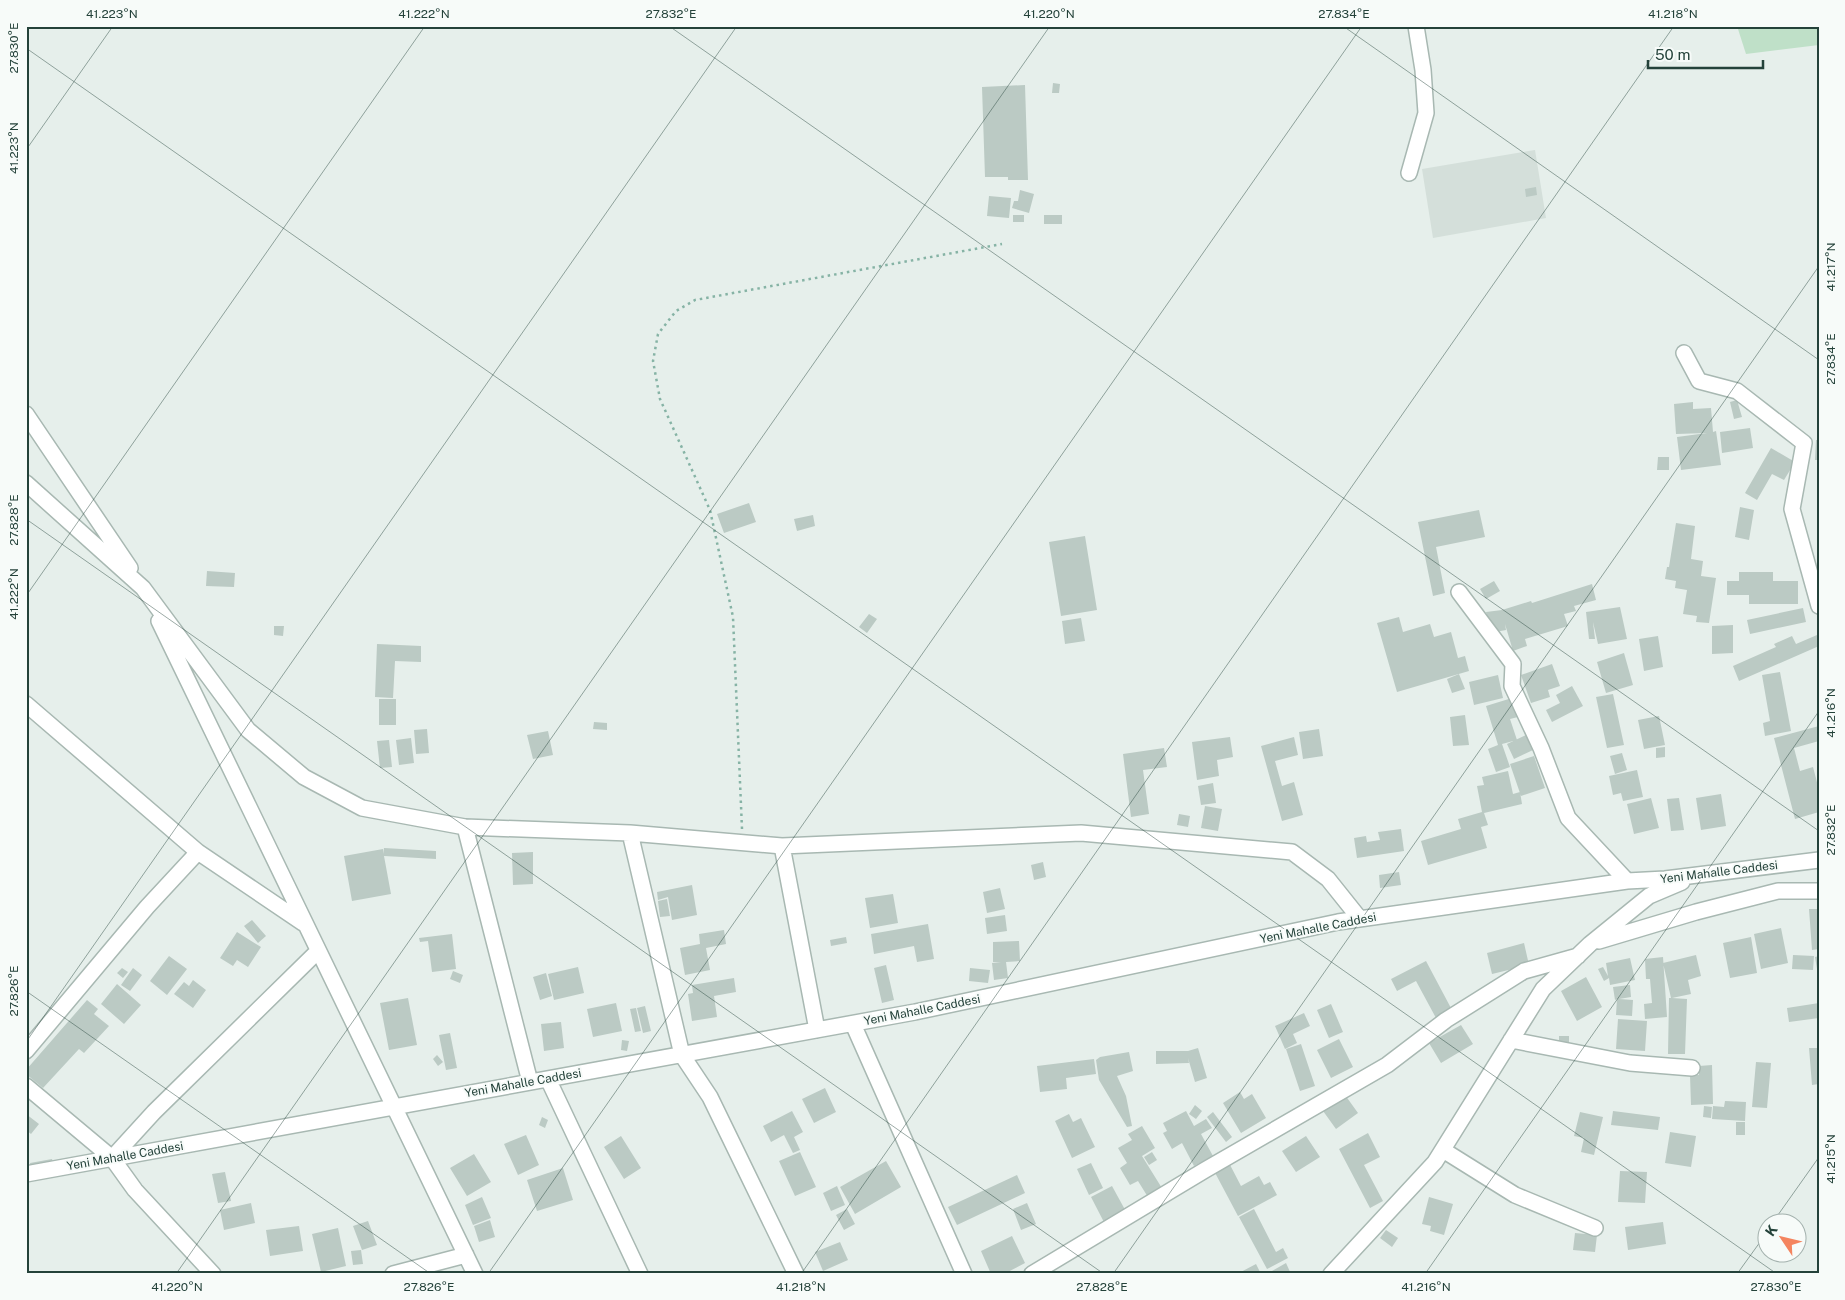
<svg xmlns="http://www.w3.org/2000/svg" width="1845" height="1300" viewBox="0 0 1845 1300" font-family="'Public Sans',sans-serif">
<rect width="100%" height="100%" fill="#e6efeb"/>
<path fill="#d4dfda" d="M1535,150L1546,218L1433,238L1422,169Z"/>
<path fill="#bfe0c8" d="M1737,26H1819V45L1746,54Z"/>
<path fill="#bbcac4" d="M1053,83L1060,84L1059,93H1052Z
M1025,85L1028,180H1008V177H985L982,87Z
M1536,187L1537,195L1526,197L1525,189Z
M1020,190L1034,194L1029,213L1012,208L1014,201H1018Z
M989,196L1011,198L1009,218L987,216Z
M1013,215H1024V222H1013Z
M1044,215H1062V224H1044Z
M1737,400L1742,417L1734,419L1730,402Z
M1693,402V409L1711,408L1713,432L1716,431L1721,465L1681,470L1677,437L1707,433L1676,434L1674,404Z
M1750,428L1753,448L1722,453L1720,432Z
M1816,440H1819V460H1815Z
M1771,448L1795,462L1784,480L1772,474L1757,500L1745,493Z
M1658,457H1669V470H1657Z
M749,503L756,522L724,533L717,514Z
M1740,507L1754,510L1749,540L1735,537Z
M1479,510L1485,537L1436,547L1445,593L1433,596L1418,522Z
M813,515L815,526L797,531L794,519Z
M1676,523L1695,526L1691,559L1703,561L1701,576L1716,578L1709,623L1696,622L1697,616L1683,614L1687,590L1675,588L1676,581L1665,579L1667,567H1669Z
M1085,536L1097,610L1061,616L1049,542Z
M207,571L235,573L234,587L206,586Z
M1739,572H1773V581H1798V604H1749V595H1727V581H1739Z
M1494,581L1500,591L1486,599L1480,589Z
M1592,584L1596,600L1574,606L1576,611L1564,614L1568,626L1525,639L1527,646L1513,651L1505,624L1506,630L1490,633L1486,612L1502,610L1531,601L1532,603Z
M1620,607L1627,639L1598,644L1593,622L1595,639H1589L1586,612Z
M1803,608L1806,622L1750,634L1747,620Z
M869,614L877,619L867,633L859,627Z
M1399,617L1403,632L1430,624L1434,637L1451,632L1458,658L1465,656L1469,671L1397,692L1377,623Z
M1081,618L1085,641L1065,644L1062,621Z
M1733,625V653L1712,654V626Z
M274,626H284L283,636L274,635Z
M1817,635L1819,646L1739,681L1733,666L1776,647L1774,644L1792,636L1796,644Z
M1658,636L1663,667L1644,671L1639,639Z
M377,644L421,646V662L395,661L393,698L375,697Z
M1624,653L1633,685L1606,693L1597,662Z
M1552,664L1560,686L1548,690L1550,697L1531,703L1521,675Z
M1780,672L1791,731L1765,736L1763,723L1770,721L1762,675Z
M1459,674L1465,689L1452,693L1447,679Z
M1498,675L1503,698L1474,705L1469,682Z
M1572,686L1583,706L1552,722L1546,710L1560,703L1556,695Z
M1613,694L1624,745L1607,748L1596,697Z
M1512,698L1518,717L1510,719L1517,740L1502,744L1510,767L1496,772L1488,749L1498,745L1486,706Z
M379,699H396V725H379Z
M1465,715L1469,745L1453,746L1450,717Z
M1659,716L1665,745L1644,749L1638,720Z
M594,722L607,723V730L593,729Z
M1819,726V741L1794,748L1800,771L1813,767L1819,790V812L1795,819L1774,738Z
M427,729L429,753L416,754L414,730Z
M1319,729L1323,756L1303,759L1299,732Z
M548,731L553,755L533,759L527,735Z
M1526,735L1533,750L1514,759L1507,744Z
M1230,737L1233,757L1217,760L1219,776L1197,780L1192,742Z
M1294,737L1298,755L1275,761L1282,786L1294,782L1303,815L1282,821L1261,746Z
M411,738L414,763L399,765L396,740Z
M389,740L392,767L380,768L377,741Z
M1665,747V757L1656,758V748Z
M1164,748L1167,767L1143,770L1149,814L1131,817L1123,754Z
M1622,753L1627,770L1615,774L1610,756Z
M1534,756L1545,788L1521,796L1510,764Z
M1637,770L1643,797L1623,801L1621,793L1613,795L1609,776Z
M1508,771L1513,794L1520,792L1522,804L1484,813L1488,825L1481,827L1487,848L1428,865L1421,841L1461,829L1458,819L1482,812L1477,786L1484,785L1482,777Z
M1213,783L1216,803L1201,805L1198,786Z
M1721,794L1726,826L1701,830L1696,798Z
M1651,798L1659,828L1634,834L1627,804Z
M1679,798L1684,830L1671,831L1667,799Z
M1205,806L1222,809L1218,831L1201,828Z
M1179,814L1190,816L1188,827L1177,825Z
M1401,829L1404,851L1357,858L1354,838L1366,836L1367,842L1380,840L1378,832Z
M384,848L436,851V859L384,856L391,894L352,901L344,856L383,849V854Z
M533,852V884L513,885L512,853Z
M1043,862L1046,877L1034,880L1031,865Z
M1399,872L1401,885L1380,888L1379,875Z
M692,885L697,915L672,920L668,897L658,900L657,892Z
M1000,888L1005,909L987,913L983,892Z
M893,894L898,923L870,928L865,898Z
M667,899L670,916L660,917L658,901Z
M1809,909H1819V949L1812,950Z
M1005,915L1007,931L987,934L985,918Z
M252,920L266,936L258,943L244,926Z
M928,924L934,959L917,962L914,946L874,954L871,934Z
M1781,928L1788,963L1761,969L1754,934Z
M724,930L726,944L706,948L710,970L685,975L680,948L700,944L699,934Z
M237,932L261,947L248,967L237,960L233,966L220,958Z
M452,934L456,969L432,972L428,941L420,942L419,938Z
M846,937L847,943L831,946L830,940Z
M1751,937L1757,973L1730,978L1723,943Z
M1019,941L1020,961L1006,962L1008,978L994,980L992,963L1001,962H993V942Z
M1524,943L1529,965L1492,974L1487,953Z
M1696,955L1701,976L1688,980L1691,994L1672,998L1687,999L1685,1054H1668L1669,998H1671L1663,963Z
M1793,955L1814,956L1813,970L1792,969Z
M169,956L187,969L167,995L150,981Z
M1819,956V975H1818L1815,957Z
M1663,957L1667,1017L1645,1019L1644,1004L1652,1003L1650,979H1646L1645,959Z
M1630,958L1635,980L1610,985L1609,978L1604,981L1598,969L1603,967L1608,976L1606,963Z
M1426,961L1452,1010L1436,1018L1416,981L1397,991L1391,979Z
M886,965L894,1000L882,1003L874,968Z
M578,967L584,993L554,1000L548,974Z
M122,968L128,972L123,978L117,973Z
M133,968L142,975L130,991L121,985Z
M970,968L990,970L988,983L969,981Z
M453,971L463,975L460,983L450,979Z
M546,973L552,996L540,1000L533,977Z
M1586,977L1602,1007L1577,1021L1561,991Z
M734,978L736,992L714,996L717,1017L692,1021L688,994L693,993L692,985Z
M193,980L206,990L193,1008L174,994L184,982L189,986Z
M117,984L141,1005L124,1024L101,1004Z
M1630,985L1631,997L1619,999L1633,1000L1632,1016L1616,1015L1617,999L1615,1000L1613,987Z
M408,998L417,1045L389,1050L380,1003Z
M87,1000L98,1009L94,1014L109,1026L84,1053L79,1049L43,1088L26,1074V1070Z
M616,1003L622,1031L593,1037L587,1009Z
M1819,1003V1018L1789,1022L1787,1008Z
M1331,1004L1343,1032L1329,1038L1317,1010Z
M645,1006L651,1031L643,1033L637,1008Z
M636,1008L641,1031L635,1032L630,1009Z
M1304,1013L1310,1026L1293,1034L1297,1043L1285,1049L1275,1026Z
M1618,1019L1647,1021L1645,1051L1616,1049Z
M561,1022L564,1048L544,1051L541,1024Z
M1461,1025L1473,1044L1441,1063L1429,1043Z
M450,1033L457,1068L446,1070L439,1035Z
M1559,1036H1569V1046H1559Z
M1339,1039L1353,1067L1331,1078L1317,1050Z
M622,1040L629,1041L627,1051L621,1050Z
M1301,1044L1315,1086L1300,1091L1286,1049Z
M1198,1048L1207,1078L1195,1082L1188,1058L1189,1063L1156,1064V1051H1188Z
M1809,1048H1819V1084L1812,1085Z
M1129,1052L1133,1071L1117,1076L1126,1096L1132,1126L1127,1127L1099,1080L1096,1060L1100,1057Z
M437,1055L443,1062L438,1066L433,1059Z
M1094,1059L1096,1074L1066,1078L1067,1089L1040,1092L1037,1066Z
M1756,1062L1771,1063L1767,1108L1752,1107Z
M1712,1065L1713,1104L1691,1105L1690,1075H1699V1066Z
M825,1088L836,1112L814,1123L802,1099Z
M1340,1088L1358,1113L1336,1129L1318,1104Z
M1240,1092L1244,1099L1252,1094L1266,1118L1241,1133L1223,1103Z
M1725,1101L1746,1102L1745,1121L1712,1119L1713,1106L1724,1107Z
M1195,1105L1202,1111L1196,1119L1189,1114Z
M1704,1106L1712,1107L1711,1118L1703,1117Z
M792,1111L803,1132L794,1137L800,1150L793,1153L784,1135L771,1142L763,1126Z
M1186,1111L1194,1126L1206,1119L1212,1128L1201,1134L1213,1156L1194,1166L1182,1143L1172,1149L1163,1133L1167,1131L1163,1123Z
M1613,1111L1660,1117L1658,1130L1611,1125Z
M1213,1112L1232,1137L1226,1142L1207,1117Z
M1580,1112L1603,1117L1594,1155L1581,1152L1584,1138L1574,1136Z
M26,1114L39,1124L31,1134L26,1130Z
M1069,1114L1073,1122L1081,1118L1095,1147L1072,1158L1055,1121Z
M542,1117L548,1120L545,1128L539,1125Z
M1736,1122H1745V1135H1736Z
M1142,1126L1155,1148L1142,1156L1165,1193L1151,1202L1138,1181L1130,1185L1120,1168L1127,1163L1118,1148L1132,1140L1128,1134Z
M1670,1132L1696,1136L1691,1167L1665,1163Z
M1368,1133L1380,1157L1364,1165L1383,1201L1370,1208L1339,1149Z
M526,1135L539,1165L518,1175L504,1144Z
M621,1136L641,1168L624,1179L604,1147Z
M1306,1136L1320,1157L1296,1172L1282,1151Z
M800,1152L816,1187L795,1196L779,1161Z
M1152,1152L1157,1160L1149,1165L1144,1157Z
M474,1154L491,1182L467,1196L450,1168Z
M52,1159L55,1170L32,1175L30,1163Z
M886,1161L901,1187L855,1214L840,1187Z
M1228,1161L1241,1186L1259,1176L1264,1185L1270,1182L1277,1195L1238,1216L1213,1169Z
M1091,1163L1103,1188L1089,1195L1077,1169Z
M563,1168L573,1200L537,1211L527,1180Z
M1620,1171L1647,1172L1645,1203L1618,1202Z
M225,1172L231,1201L218,1203L212,1174Z
M1017,1175L1025,1193L957,1225L948,1207Z
M837,1186L845,1205L831,1211L823,1193Z
M1112,1186L1129,1217L1107,1228L1091,1197Z
M482,1197L491,1218L473,1225L465,1205Z
M1429,1197L1453,1204L1444,1235L1430,1231L1431,1226L1422,1224Z
M251,1203L255,1223L224,1230L220,1210Z
M1027,1203L1036,1224L1021,1230L1013,1209Z
M847,1209L855,1224L844,1230L836,1215Z
M1254,1209L1276,1252L1283,1248L1288,1258L1267,1269L1239,1217Z
M490,1220L495,1237L479,1242L474,1226Z
M368,1221L377,1245L362,1250L353,1226Z
M1663,1222L1666,1244L1628,1250L1625,1227Z
M299,1226L303,1251L270,1256L266,1230Z
M338,1228L346,1266L321,1272L312,1234Z
M1386,1230L1398,1238L1392,1247L1380,1238Z
M1575,1233L1597,1235L1595,1252L1573,1250Z
M1012,1236L1025,1263L1004,1274H991L981,1251Z
M840,1242L848,1260L823,1271L815,1252Z
M361,1250L363,1264L353,1265L351,1251Z
M1286,1263L1291,1274H1273L1272,1271Z
M1256,1264L1261,1274H1237Z"/>
<g fill="none" stroke-linecap="round" stroke-linejoin="round">
<defs>
<path id="minor" d="M1409,173L1426,113L1423,70L1416,26
M1684,353L1699,381L1737,391L1804,443L1792,509L1819,606
M26,414L130,568
M26,483L143,588L248,730L304,777L362,808L465,827L630,833L782,846L1081,833L1292,852L1328,879L1360,919
M1459,592L1513,664L1512,686L1541,748L1568,818L1627,881
M159,621L475,1274
M26,704L198,852L303,923
M465,827L530,1082
M630,833L682,1055L710,1097L796,1274
M782,846L817,1030
M1599,941L1696,912L1778,891H1819
M853,1024L964,1274
M1511,1040L1630,1063L1692,1068
M26,1051L147,907L198,852
M548,1079L640,1274
M26,1086L112,1158L135,1190L213,1274
M1443,1150L1515,1195L1595,1228
M112,1158L154,1112L318,951
M26,1174L915,1012L1338,922L1627,881L1665,879L1819,860
M393,1274L466,1255
M1032,1274L1205,1170L1387,1065L1446,1020L1524,971L1578,956
M1331,1274L1435,1162L1543,989L1590,944L1649,896L1682,882"/>
</defs>
<use href="#minor" stroke="#a8b8b2" stroke-width="18"/>
<path stroke="#86b3a5" stroke-width="2.5" stroke-dasharray="2.5 4" stroke-linecap="butt" d="M742,829L733,617L710,510L660,399L653,361L658,334L676,311L695,300L1002,244"/>
<use href="#minor" stroke="#fff" stroke-width="15"/>
</g>
<path fill="none" stroke="#24423a" stroke-width="1" stroke-opacity="0.45" d="M669,26L1819,831M1343,26L1819,360M26,48L1777,1274M26,150L113,26M26,519L1104,1274M26,596L425,26M26,991L431,1274M26,1042L737,26M1773,1222L1819,1157M176,1274L1050,26M488,1274L1362,26M801,1274L1674,26M1113,1274L1819,266M1425,1274L1819,711M1737,1274L1768,1231"/>
<g text-anchor="middle" dominant-baseline="central" stroke-width="4" stroke-linejoin="round" paint-order="stroke">
<g font-size="12" fill="#24423a" stroke="#f7fbf9">
<text transform="translate(1719 872) rotate(-7)">Yeni Mahalle Caddesi</text>
<text transform="translate(1318 928) rotate(-11)">Yeni Mahalle Caddesi</text>
<text transform="translate(922 1010) rotate(-11)">Yeni Mahalle Caddesi</text>
<text transform="translate(523 1083) rotate(-10)">Yeni Mahalle Caddesi</text>
<text transform="translate(125 1156) rotate(-10)">Yeni Mahalle Caddesi</text>
</g>
</g>
<rect width="1845" height="1300" fill="none" stroke="#f7fbf9" stroke-width="55"/>
<g transform="translate(1782 1238) rotate(305)"><circle r="24" fill="#f7fbf9" stroke="#a3b1ad"/>
<path d="M0-4L9 19L0 12L-9 19Z" fill="#f4845f"/>
<text y="-8" font-size="14" font-weight="bold" text-anchor="middle" fill="#24423a">K</text>
</g>
<path d="M1648 60v8h115v-8" fill="none" stroke="#24423a" stroke-width="2.5"/>
<text x="1655" y="60" font-size="15" fill="#24423a" stroke="#f7fbf9" stroke-width="4" paint-order="stroke">50 m</text>
<rect x="28" y="28" width="1790" height="1244" fill="none" stroke="#24423a" stroke-width="2"/>
<g font-size="12" text-anchor="middle" fill="#24423a">
<text x="112" y="18">41.223°N</text>
<text x="424" y="18">41.222°N</text>
<text x="671" y="18">27.832°E</text>
<text x="1049" y="18">41.220°N</text>
<text x="1344" y="18">27.834°E</text>
<text x="1673" y="18">41.218°N</text>
<text transform="translate(14 48) rotate(-90)" y="4">27.830°E</text>
<text transform="translate(14 148) rotate(-90)" y="4">41.223°N</text>
<text transform="translate(1831 267) rotate(-90)" y="4">41.217°N</text>
<text transform="translate(1831 359) rotate(-90)" y="4">27.834°E</text>
<text transform="translate(14 520) rotate(-90)" y="4">27.828°E</text>
<text transform="translate(14 594) rotate(-90)" y="4">41.222°N</text>
<text transform="translate(1831 713) rotate(-90)" y="4">41.216°N</text>
<text transform="translate(1831 830) rotate(-90)" y="4">27.832°E</text>
<text transform="translate(14 991) rotate(-90)" y="4">27.826°E</text>
<text transform="translate(1831 1159) rotate(-90)" y="4">41.215°N</text>
<text x="177" y="1291">41.220°N</text>
<text x="429" y="1291">27.826°E</text>
<text x="801" y="1291">41.218°N</text>
<text x="1102" y="1291">27.828°E</text>
<text x="1426" y="1291">41.216°N</text>
<text x="1776" y="1291">27.830°E</text>
</g>
</svg>
